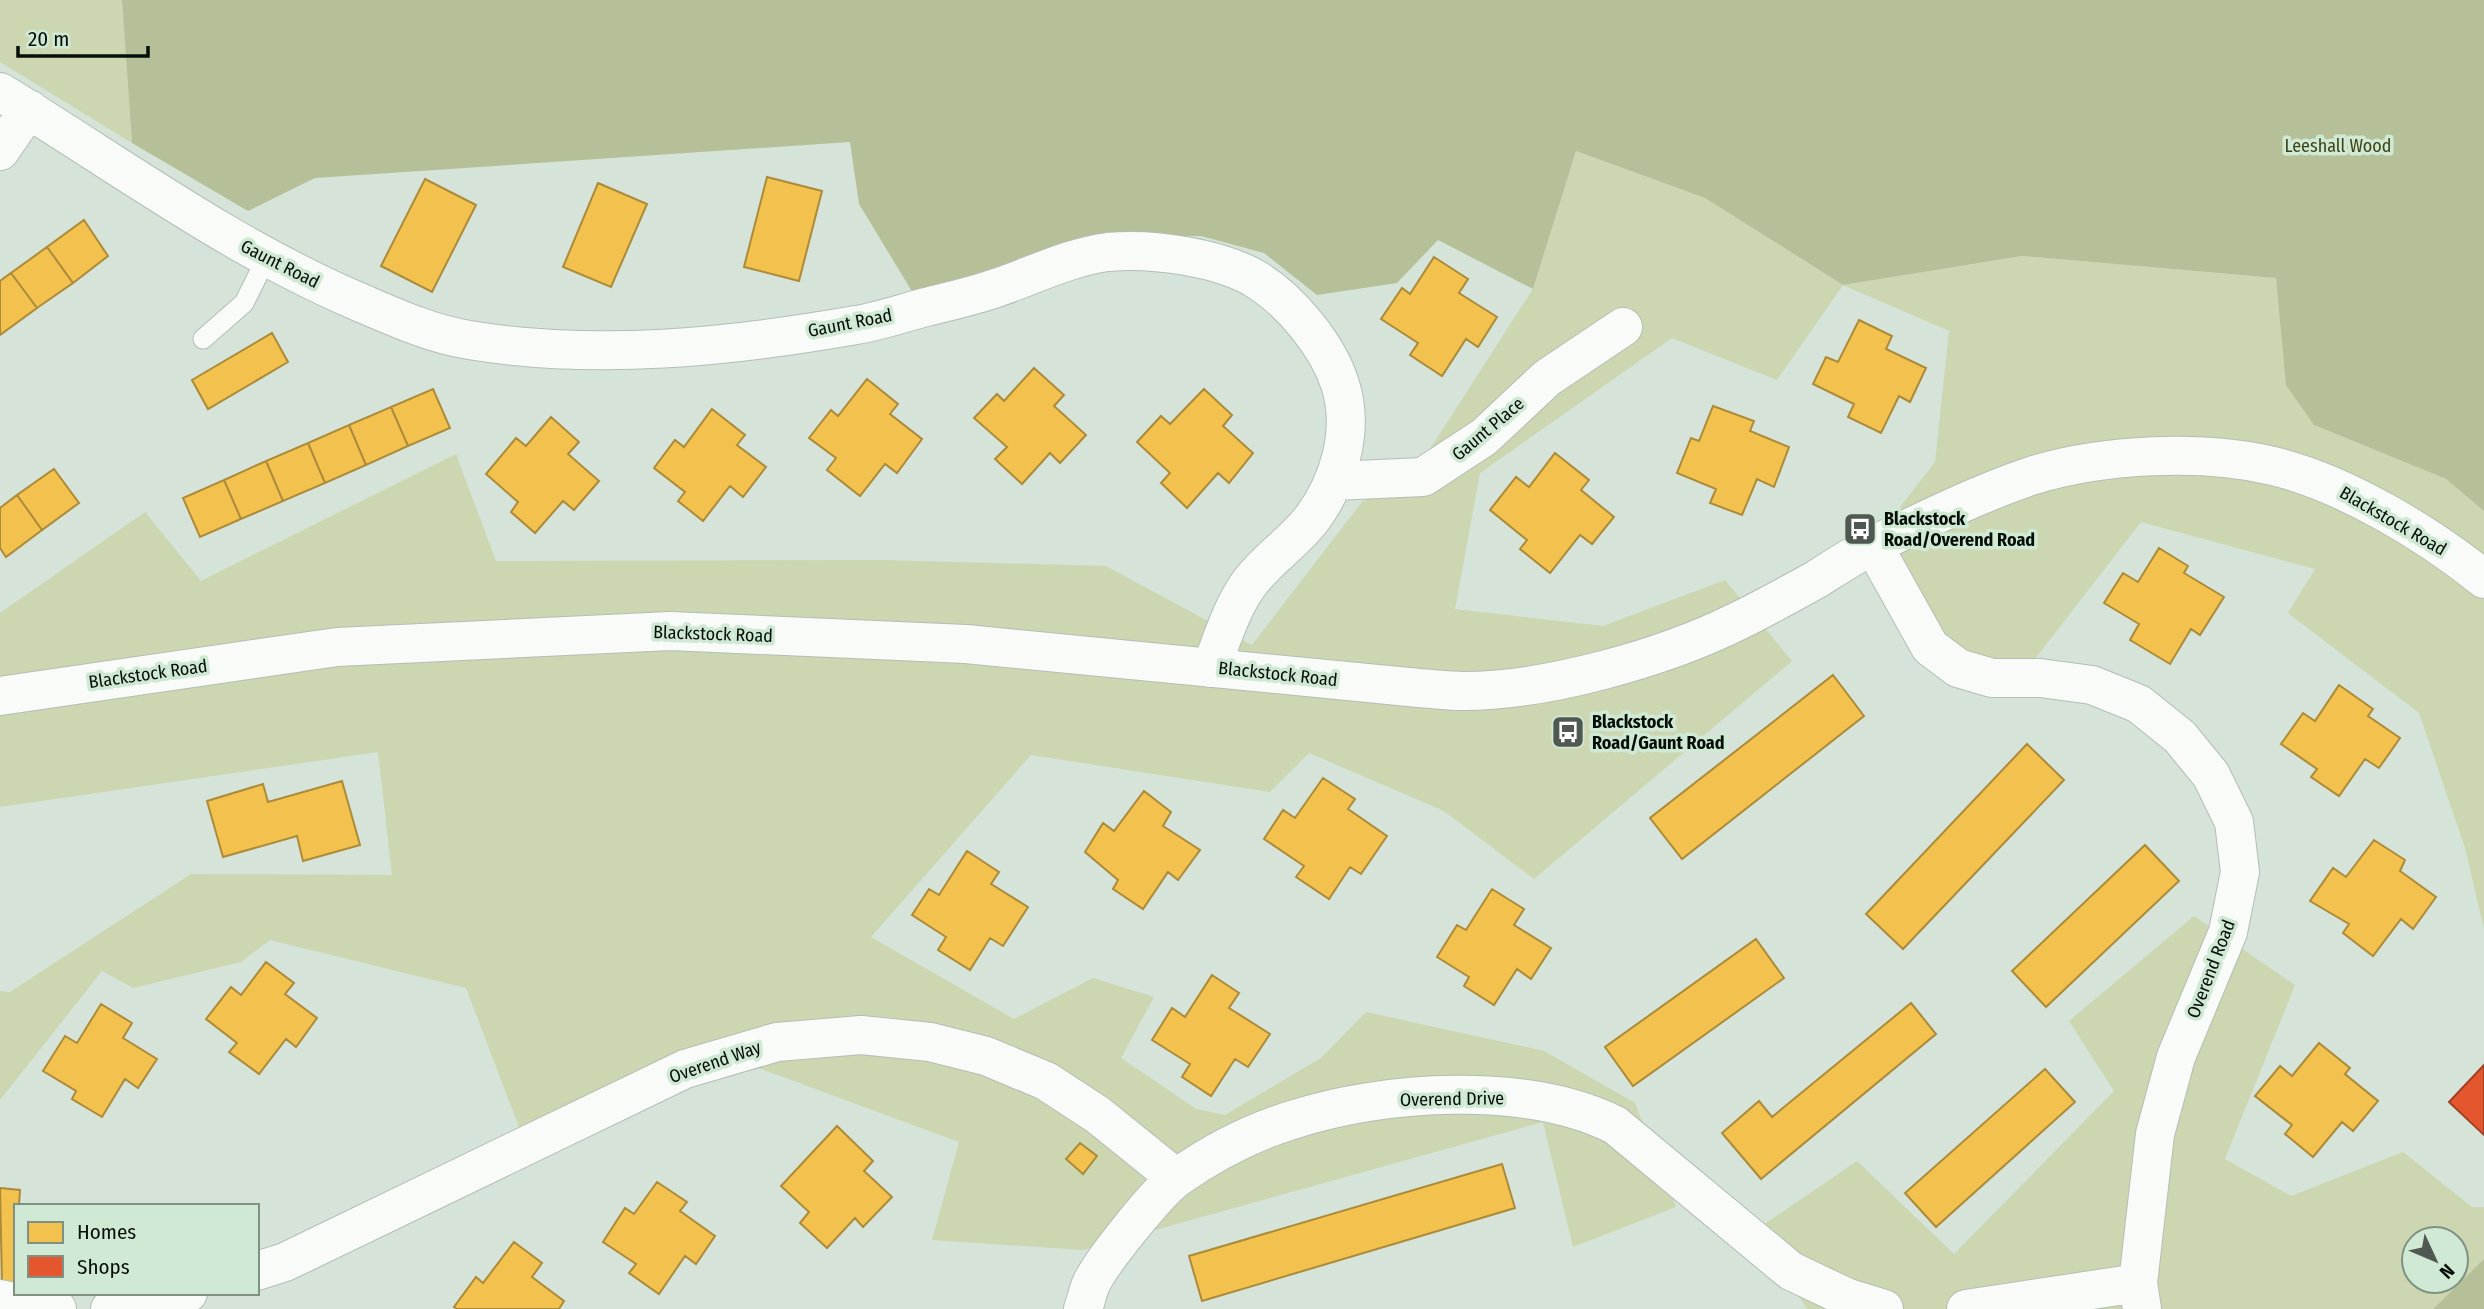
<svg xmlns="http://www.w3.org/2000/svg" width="2484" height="1309" viewBox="0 0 2484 1309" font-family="'Fira Sans Condensed',sans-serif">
<rect width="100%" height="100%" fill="#d6e3d8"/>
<path fill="#ccd6b0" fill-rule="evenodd" d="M0,0H122L132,143L0,62Z
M1576,151L1705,198L1843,285L2022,256L2276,278L2282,328L2314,425L2446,479L2484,511V929L2465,848L2419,713L2288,613L2315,569L2141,522L2028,668L1963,660L1873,542L1935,462L1949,331L1843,285L1777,380L1672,338L1480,473L1455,609L1603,626L1725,580L1792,661L1534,879L1444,811L1309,753L1270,792L1031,755L871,937L1014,1019L1093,978L1154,997L1121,1058L1196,1109L1225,1115L1321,1058L1366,1012L1544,1051L1635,1103L1676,1207L1573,1247L1543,1122L1083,1250L932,1240L959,1142L702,1047L519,1127L466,988L270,940L241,962L133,988L102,971L0,1100V991L10,992L191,874L392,875L378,752L0,807V613L145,512L201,581L456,454L496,561L881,560L1106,566L1252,645L1362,502L1419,466L1533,289Z
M2194,916L2295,985L2225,1159L2291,1196L2403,1152L2472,1207H2484V1259L2433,1309H1807L1756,1230L1857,1161L1954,1254L2114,1091L2069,1021ZM2414,1239H2456V1281H2414Z"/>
<path fill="#b6c098" d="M122,0H2484V511L2446,479L2314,425L2286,385L2276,278L2022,256L1843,285L1705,198L1576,151L1533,289L1438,240L1397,283L1317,295L1264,253L1201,236L1097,238L913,293L859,204L850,142L315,178L248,211L132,143Z
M2484,1259V1309H2433Z"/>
<path fill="#f2c14e" stroke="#ab8b39" stroke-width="2" d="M767,177L822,191L799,281L744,267Z
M425,179L476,205L432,292L381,266Z
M598,183L647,204L611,287L563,267Z
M84,220L108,256L73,283L47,247Z
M47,247L73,283L37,308L11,273Z
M1434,257L1468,279L1459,293L1497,317L1478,347L1466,339L1442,376L1410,355L1418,343L1381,319L1402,288L1410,294Z
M11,273L37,308L0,335V281Z
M1859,320L1892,336L1886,349L1926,368L1910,402L1899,396L1881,433L1848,417L1854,404L1813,384L1826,357L1838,362Z
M272,333L288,362L208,409L192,380Z
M1034,368L1064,395L1054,406L1086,435L1060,463L1050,453L1022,484L995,459L1007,447L974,418L997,394L1004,401Z
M867,379L898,404L890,414L922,439L897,473L885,464L860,496L827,470L836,458L809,438L831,410L838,416Z
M433,389L450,428L408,446L391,407Z
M1204,389L1232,415L1223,426L1253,453L1229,483L1218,473L1187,508L1161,483L1170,473L1137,442L1161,416L1170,424Z
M1713,406L1754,421L1750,431L1789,447L1774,487L1757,479L1742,515L1710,503L1716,489L1677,473L1691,438L1699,441Z
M391,407L408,446L366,465L349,425Z
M712,409L745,435L737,445L766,467L743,497L730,486L703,521L678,501L685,492L654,468L675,440L684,447Z
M551,417L579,442L568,454L599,481L574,510L563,501L535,533L511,512L518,502L486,474L516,438L526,446Z
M349,425L366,465L325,483L308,443Z
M308,443L325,483L283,501L266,461Z
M1555,453L1589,480L1581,490L1614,517L1592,544L1580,535L1550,573L1520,549L1527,540L1490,510L1516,477L1529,487Z
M266,461L283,501L241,519L224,480Z
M54,469L79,503L42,530L17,495Z
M224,480L241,519L200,537L183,498Z
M17,495L42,530L6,557L0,548V508Z
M2159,548L2188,566L2184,573L2224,597L2200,635L2191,629L2170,664L2130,640L2139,624L2104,603L2123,573L2138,582Z
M1833,675L1864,716L1682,859L1650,818Z
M2339,685L2373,709L2368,716L2400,738L2379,768L2365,759L2339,796L2311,777L2317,769L2281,744L2303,713L2315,721Z
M2027,744L2064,780L1903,949L1866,914Z
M1323,778L1355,799L1348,809L1387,836L1361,874L1350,867L1329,899L1296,877L1304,866L1264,839L1283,810L1295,818Z
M342,781L360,845L303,861L297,836L223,857L207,801L263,784L268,802Z
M1144,791L1171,812L1163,826L1200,850L1178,880L1168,872L1143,909L1113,889L1118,880L1085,852L1103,823L1114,831Z
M2374,840L2405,860L2400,871L2436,897L2413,929L2401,919L2373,956L2343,933L2349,924L2310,901L2333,868L2346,877Z
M2145,845L2179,881L2046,1007L2012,971Z
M967,851L999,872L991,884L1028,907L1003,946L990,938L970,970L938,950L946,937L912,915L929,889L939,895Z
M1492,889L1524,909L1514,925L1551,948L1531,979L1517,969L1494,1005L1464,986L1469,977L1437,957L1457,925L1466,930Z
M1756,939L1784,978L1633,1086L1605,1047Z
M266,962L294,983L285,994L317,1018L296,1047L286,1039L259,1074L229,1052L237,1043L206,1019L231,987L241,995Z
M1212,975L1239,993L1229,1008L1270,1034L1248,1067L1235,1059L1211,1096L1182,1077L1190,1064L1152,1040L1172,1008L1185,1017Z
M1911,1003L1936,1034L1761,1179L1722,1133L1759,1101L1772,1117Z
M101,1004L132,1023L123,1038L157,1059L138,1088L125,1079L102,1117L72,1099L76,1091L43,1071L65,1036L77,1043Z
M2319,1043L2350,1068L2345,1074L2378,1101L2353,1131L2342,1122L2313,1157L2285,1134L2292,1125L2255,1096L2280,1066L2292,1076Z
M2045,1069L2075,1102L1936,1227L1905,1193Z
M837,1126L873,1161L864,1171L892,1197L863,1227L855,1218L827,1248L800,1223L809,1212L781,1186Z
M1080,1143L1097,1156L1083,1174L1066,1159Z
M1502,1164L1515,1208L1202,1301L1189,1256Z
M657,1182L687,1202L680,1211L715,1236L696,1264L685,1256L659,1294L629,1273L636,1264L603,1242L625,1208L634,1214Z
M0,1188L20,1190L19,1205L28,1206H16V1287L2,1285Z
M514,1242L542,1263L532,1277L564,1301L559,1309H457L454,1307L476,1277L483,1283Z"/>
<path fill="#e4572e" stroke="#a14123" stroke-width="2" d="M2484,1065V1135L2449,1102Z"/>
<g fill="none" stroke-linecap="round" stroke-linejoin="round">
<defs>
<path id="service" d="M203,339L244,303L267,257"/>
<path id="minor" d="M0,92C118,164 230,247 359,302C394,317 431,334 469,340C597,361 730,347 856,325C880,321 903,313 926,307C950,301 973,296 996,288C1032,276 1069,257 1108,252C1151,248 1220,257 1257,280C1291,301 1328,346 1340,384C1355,430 1339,483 1311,520C1292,544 1265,561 1248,585C1231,609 1222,640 1211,668
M0,151L29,109
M1334,481L1423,477L1484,437L1547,378L1623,327
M1873,545L1930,647L1958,668L1992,678H2040L2092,685L2139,704L2180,737L2211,775L2234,822L2240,872L2228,932L2176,1057L2155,1134L2138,1283L2142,1309
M257,1271L285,1262L685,1069L777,1042L861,1035L930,1042L986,1056L1046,1081L1098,1115L1176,1178
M0,1299L41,1308L57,1309
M110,1309L157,1302L188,1293
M1083,1309C1086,1301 1088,1291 1091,1284C1101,1262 1159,1190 1178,1177C1212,1153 1253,1132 1292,1120C1383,1090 1527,1081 1615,1125L1791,1271L1848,1298L1884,1309
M1966,1309L2138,1283"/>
<path id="tertiary" d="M0,696L337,647L670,631L966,644L1419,688C1434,689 1449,691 1464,691C1546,691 1663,658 1736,622C1763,609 1790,594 1817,579C1836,567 1855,554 1876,544C1927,519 1980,493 2034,475C2103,454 2202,449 2273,466C2344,483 2427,533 2484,579"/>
</defs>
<use href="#service" stroke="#b3beb5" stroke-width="21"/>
<use href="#minor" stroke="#b3beb5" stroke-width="40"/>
<use href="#tertiary" stroke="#b3beb5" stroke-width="40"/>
<use href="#service" stroke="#f9fbf9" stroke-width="19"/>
<use href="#minor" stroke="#f9fbf9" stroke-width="38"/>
<use href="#tertiary" stroke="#f9fbf9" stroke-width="38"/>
</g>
<defs>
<symbol id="bus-square" viewBox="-11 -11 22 22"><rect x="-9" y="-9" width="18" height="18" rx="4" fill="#4f5951" stroke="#d0e9d5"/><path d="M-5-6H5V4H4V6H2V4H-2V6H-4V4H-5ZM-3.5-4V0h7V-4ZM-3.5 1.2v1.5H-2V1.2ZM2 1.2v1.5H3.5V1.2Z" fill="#fff"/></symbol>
</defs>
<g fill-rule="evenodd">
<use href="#bus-square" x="1841" y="510" width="38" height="38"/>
<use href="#bus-square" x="1549" y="713" width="38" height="38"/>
</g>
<g text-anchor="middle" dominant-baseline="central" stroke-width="7" stroke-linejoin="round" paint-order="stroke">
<g font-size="18" fill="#404414" stroke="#d0e9d5">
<text x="2338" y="146">Leeshall Wood</text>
</g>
<g font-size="18" fill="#060e08" stroke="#d0e9d5">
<text transform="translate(280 264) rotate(27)">Gaunt Road</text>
<text transform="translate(850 323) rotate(-11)">Gaunt Road</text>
<text transform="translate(1488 429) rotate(-40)">Gaunt Place</text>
<text transform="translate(2393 521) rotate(30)">Blackstock Road</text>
<text transform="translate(713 634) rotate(2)">Blackstock Road</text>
<text transform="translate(148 674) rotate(-8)">Blackstock Road</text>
<text transform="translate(1278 674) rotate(6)">Blackstock Road</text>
<text transform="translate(2211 969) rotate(-69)">Overend Road</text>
<text transform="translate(715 1062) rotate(-19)">Overend Way</text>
<text transform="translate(1452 1099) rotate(-1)">Overend Drive</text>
</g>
<g font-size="18" font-weight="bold" fill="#060e08" stroke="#d0e9d5" text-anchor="start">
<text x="1884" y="519">Blackstock<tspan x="1884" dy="21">Road/Overend Road</tspan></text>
<text x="1592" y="722">Blackstock<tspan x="1592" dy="21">Road/Gaunt Road</tspan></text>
</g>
</g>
<rect x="14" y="1204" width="245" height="91" fill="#d0e9d5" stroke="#7f9183" stroke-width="2"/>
<rect x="28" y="1222" width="35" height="21" fill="#f2c14e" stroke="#7f9183" stroke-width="2"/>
<text x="77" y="1239" font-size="21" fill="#060e08">Homes</text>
<rect x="28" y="1256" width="35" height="21" fill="#e4572e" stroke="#7f9183" stroke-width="2"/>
<text x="77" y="1274" font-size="21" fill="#060e08">Shops</text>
<g transform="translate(2435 1260) rotate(134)"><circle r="33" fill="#d0e9d5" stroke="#7f9183" stroke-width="2"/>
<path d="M0-5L12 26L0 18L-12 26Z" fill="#4f5951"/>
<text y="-10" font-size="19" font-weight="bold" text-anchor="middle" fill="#060e08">N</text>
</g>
<path d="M18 46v10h130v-10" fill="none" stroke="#060e08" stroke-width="3.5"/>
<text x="28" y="46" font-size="21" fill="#060e08" stroke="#d0e9d5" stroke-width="5" paint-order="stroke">20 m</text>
</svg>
